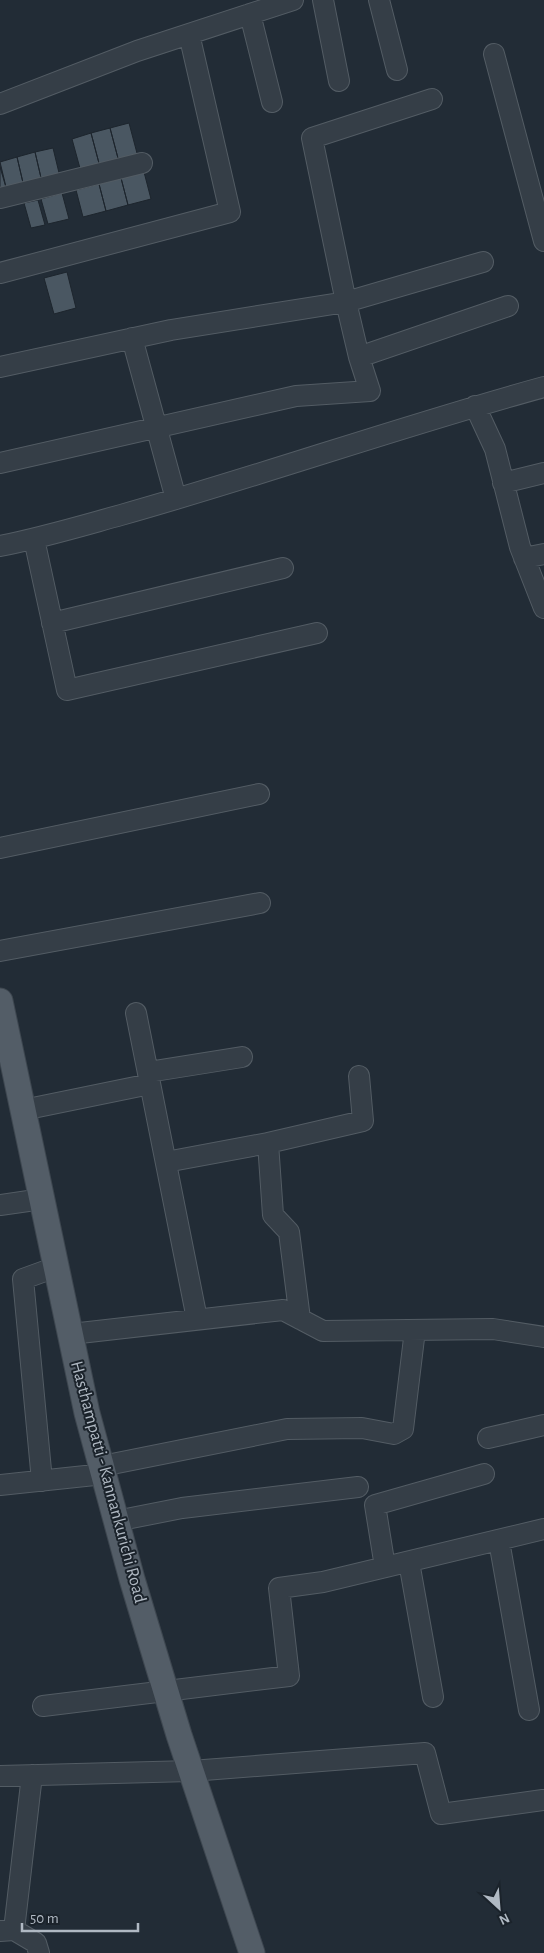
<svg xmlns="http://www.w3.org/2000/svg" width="544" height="1953" viewBox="0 0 544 1953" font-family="'Alegreya Sans',sans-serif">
<rect width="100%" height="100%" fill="#222c36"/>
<path fill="#4a5762" stroke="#1d252d" d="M129,123L138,157L119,162L110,128Z
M110,128L119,162L100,167L91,133Z
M91,133L100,167L81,172L72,139Z
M53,148L60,177L42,182L35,152Z
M35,152L42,182L24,187L17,157Z
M17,157L24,187L7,191L0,162Z
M0,167L7,191L0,193Z
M144,172L151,199L128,205L121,178Z
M121,178L128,205L106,211L99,184Z
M99,184L106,211L83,217L76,190Z
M62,193L69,219L48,224L41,199Z
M38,200L45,225L31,228L24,203Z
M67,272L76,308L54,314L44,278Z"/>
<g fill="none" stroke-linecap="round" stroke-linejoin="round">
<defs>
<path id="minor" d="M323,0L339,81
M379,0L397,70
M250,14L272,102
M494,54L544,241
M0,104L137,51L293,0
M0,198L142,163
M0,273L230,212L189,34
M132,338L176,499
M359,357L508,306
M0,367L171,330L346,302L312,138L432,99
M475,406L495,449L520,547L544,608
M0,463L296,396L370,391L359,357L346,302L483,262
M503,483L544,473
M34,539L67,690L317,633
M0,546C41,538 81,526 121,515C263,475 402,426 544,387
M524,558L544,554
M52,623L283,568
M0,848L259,794
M0,951L260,903
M136,1013L197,1319
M148,1072L242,1057
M23,1110L150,1084
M166,1162L268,1143
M0,1205L42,1199
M300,1319L289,1232L273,1215L268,1143L363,1121L359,1076
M71,1334L283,1310L323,1331L493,1329L544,1337
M488,1438L544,1425
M102,1466L287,1429L362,1428L394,1434L403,1429L415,1330
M42,1481L23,1279L56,1267
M0,1485L104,1474
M116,1521L182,1508L358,1487
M499,1541L529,1710
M409,1562L433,1697
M385,1567L375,1505L484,1474
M43,1706L289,1676L279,1588L323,1582L544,1529
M0,1776L191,1771L425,1753L441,1814L543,1800
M14,1930L36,1943L39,1953
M0,1931L14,1930L32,1775"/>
<path id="major" d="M0,1001L87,1413L132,1579L179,1735L252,1953"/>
</defs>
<use href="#minor" stroke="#535c64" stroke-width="22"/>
<use href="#major" stroke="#3e4750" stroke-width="27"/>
<use href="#minor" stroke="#353e47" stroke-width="20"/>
<use href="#major" stroke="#535d67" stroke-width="25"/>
</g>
<g text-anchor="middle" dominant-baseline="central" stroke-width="4" stroke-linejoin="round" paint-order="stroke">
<g font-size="18" fill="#b0b9c3" stroke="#1b232b">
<text transform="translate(108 1482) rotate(75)">Hasthampatti - Kannankurichi Road</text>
</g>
</g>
<g transform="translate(499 1908) rotate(154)" stroke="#1b232b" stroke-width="4" paint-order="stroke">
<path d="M0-4L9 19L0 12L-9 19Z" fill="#b0b9c3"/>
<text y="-8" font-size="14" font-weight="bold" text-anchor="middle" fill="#b0b9c3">N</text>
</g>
<path d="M22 1923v8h116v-8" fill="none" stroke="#b0b9c3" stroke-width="2.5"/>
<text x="30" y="1923" font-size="15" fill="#b0b9c3" stroke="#1b232b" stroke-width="4" paint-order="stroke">50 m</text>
</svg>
